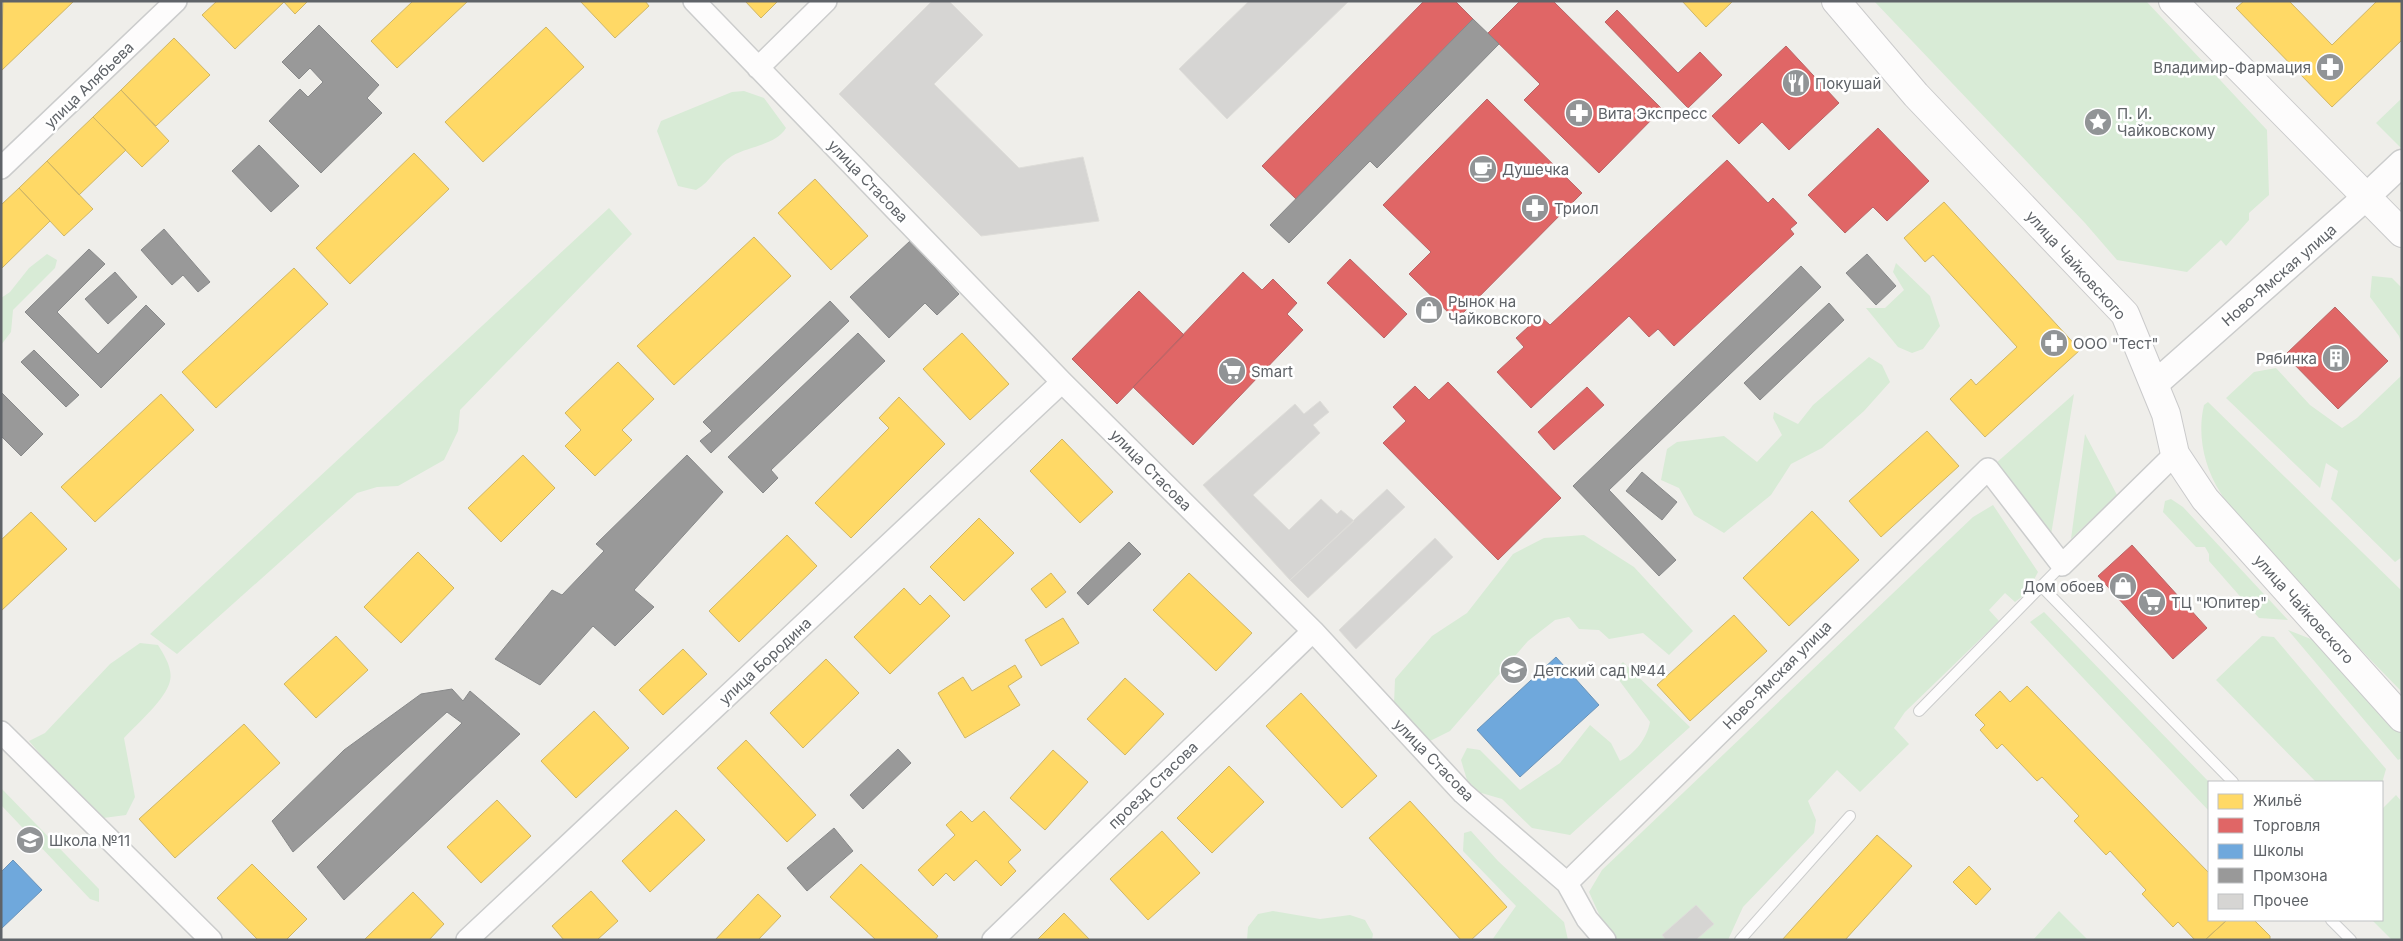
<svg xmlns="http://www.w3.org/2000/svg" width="2403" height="941" viewBox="0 0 2403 941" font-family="Inter,sans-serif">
<rect width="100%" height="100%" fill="#efeeea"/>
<path fill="#d8ebd6" d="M1874,1H2146L2267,130L2269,195L2249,213V220L2226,246L2221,240L2187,272L2117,260L2085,223Z
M744,91L764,98L786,128C776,145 749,146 732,156C718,164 711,182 696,190L678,186L657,131L661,121L732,92Z
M2402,98V149L2376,123Z
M609,208L632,234L460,410L458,431L444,460L398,486L377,487L357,493L177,654L150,634Z
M47,254L57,260L55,268L13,310L11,332L1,345V298L10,292L29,268Z
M1896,263L1930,296L1940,326L1923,349L1912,353L1898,347L1866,308H1885L1904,290L1893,272Z
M2372,276L2392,278L2402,288V345L2399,336L2370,297Z
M1869,357L1882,365L1890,382L1864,411L1822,448L1791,464L1771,495L1724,533L1694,515L1679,488L1661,480L1667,449L1677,442L1724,436L1757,462L1782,435L1773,418L1774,412L1798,424L1813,405Z
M2276,368L2310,405L2342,428L2357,418L2402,375V557L2395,562L2331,499L2338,471L2326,463L2320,488L2226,398L2254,372Z
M2074,394L2050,541L1995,464Z
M2208,402L2402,591V692C2367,656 2333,621 2298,585C2271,556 2240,527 2220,492C2204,466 2197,435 2204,405Z
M2085,434L2117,495L2071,539Z
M2171,499L2183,507L2288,620L2259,618L2209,561V554L2205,547H2196L2163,512L2165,501Z
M1993,505L2038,572L2027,593L2015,602L2005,593L1989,610L1999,621L1905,712L1894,728L1909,744L1860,792L1837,770L1808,801L1816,820L1814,833L1743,907L1728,940H1696L1714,924L1696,905L1662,935L1666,940H1617L1603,923L1589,892L1602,870L1973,517Z
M1584,535L1634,567L1693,631L1669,655L1643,633L1609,639L1599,630L1579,629L1569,617L1555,620L1528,641L1450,731L1428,742L1394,704L1395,679L1432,636L1467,613L1513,554L1544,538Z
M2044,612L2209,782V811L2030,622Z
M2288,630L2316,641L2402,735V758L2398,760Z
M2262,636L2274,637L2386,769L2382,783L2316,782L2216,680Z
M140,643L158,645C164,655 173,668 170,681C166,699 137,724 124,738L135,797L126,815L96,819L29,741L45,733L110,664Z
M1623,662L1690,727L1570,835L1532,828L1502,799L1478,792L1467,780L1461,760L1467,748L1480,750L1520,790L1560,763L1590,725L1611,743L1620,761C1635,754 1647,738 1650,722L1613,672Z
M1,788L99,889V902L90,899L1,805Z
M2396,795L2402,802V940H2392L2372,920H2382V809Z
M1471,831L1498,861L1564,922L1568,940H1492L1516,906L1463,851L1464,833Z
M1273,911L1320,919L1350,915L1365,920L1373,934L1372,940H1247L1248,927L1258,914Z
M2059,911L2088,940H2033Z"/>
<path fill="#ffd966" stroke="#cfb667" d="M3,1H74L1,71Z
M217,1H283L284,2L235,49L202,15Z
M283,1H308L295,14Z
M413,1H468L397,68L371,41Z
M580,1H645L649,6L615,38Z
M745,1H778L761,18Z
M1682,1H1733L1706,27Z
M2244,1H2289L2332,45L2377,1H2402V40L2332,107L2236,8Z
M546,27L584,67L483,162L445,122Z
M174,38L210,75L156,126L121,90Z
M121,90L169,141L142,167L93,117Z
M93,117L126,150L79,195L47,161Z
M414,153L449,189L350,284L316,248Z
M47,161L93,209L64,236L19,188Z
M815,179L868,236L831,270L778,213Z
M19,188L50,221L2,268L1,205Z
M1944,202L2080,350L1985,437L1950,399L1971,379L1976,385L2017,347L1933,255L1925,262L1904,238Z
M754,237L791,276L674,385L637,346Z
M294,268L328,304L216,408L182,372Z
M962,333L1009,384L970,420L923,369Z
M618,362L654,399L622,430L632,440L595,476L565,446L581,430L565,413Z
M161,394L194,430L95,522L61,487Z
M899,397L945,444L851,538L815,503L889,428L879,418Z
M1927,431L1959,466L1881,537L1849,501Z
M1062,439L1113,492L1080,523L1030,471Z
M523,455L555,488L501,542L468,508Z
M1812,511L1859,560L1789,626L1743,578Z
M31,512L67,549L1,611V540Z
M979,518L1014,553L964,601L930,567Z
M787,535L817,566L739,642L709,611Z
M418,552L454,588L401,643L364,607Z
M1051,573L1066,592L1046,608L1031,589Z
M1189,573L1252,633L1216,671L1153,610Z
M904,588L920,605L930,595L950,616L890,674L854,637Z
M1734,615L1767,651L1690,721L1657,685Z
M1063,618L1079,643L1041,666L1025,640Z
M336,636L368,670L316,718L284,684Z
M683,649L707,674L663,715L639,690Z
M826,659L859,693L803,748L770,713Z
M1015,665L1022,677L1008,686L1020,705L965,738L938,693L963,677L972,691Z
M1125,678L1164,714L1125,755L1087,719Z
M2027,686L2209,873V920H2227L2205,940H2195L2178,922L2173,927L2142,894L2146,890L2110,851L2106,855L2074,821L2079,816L2042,777L2037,781L2002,744L1997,749L1980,730L1985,725L1975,715L2000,691L2010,702Z
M1301,693L1377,776L1342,808L1266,726Z
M594,711L629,748L576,798L541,761Z
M244,724L280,763L175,858L139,819Z
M746,740L816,815L787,842L717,768Z
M1053,750L1088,782L1045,830L1010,798Z
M1229,766L1264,802L1212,853L1177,818Z
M497,800L531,836L481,883L447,847Z
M1410,801L1507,907L1471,940H1461L1369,838Z
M676,810L705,840L650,892L622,861Z
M961,811L972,822L984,811L1021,850L1008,862L1016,871L1001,886L976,860L954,881L946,873L933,886L918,870L955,835L946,825Z
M1162,831L1200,873L1148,920L1110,879Z
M1877,835L1912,866L1845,940H1782Z
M252,864L307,919L286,940H258L217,898Z
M861,864L938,936L935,940H876L830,897Z
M1969,866L1991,889L1976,905L1953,882Z
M591,891L618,921L597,940H564L552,926Z
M413,892L444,924L429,940H364Z
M758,894L781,916L758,940H715Z
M1064,913L1090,940H1037Z
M2227,920H2254L2270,936V940H2205Z"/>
<path fill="#e06666" stroke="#b96567" d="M1424,1H1455L1473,19L1296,199L1262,166Z
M1520,1H1553L1662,109L1599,173L1524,100L1540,84L1488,33Z
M1617,10L1678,73L1700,52L1722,75L1688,108L1605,22Z
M1786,46L1839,103L1789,150L1762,122L1739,144L1712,116Z
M1487,99L1582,193L1456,320L1409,274L1431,252L1383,205Z
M1878,128L1929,181L1887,221L1873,207L1845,233L1808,195Z
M1727,160L1768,203L1773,198L1797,223L1790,229L1794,234L1674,346L1658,329L1649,337L1629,316L1531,408L1497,372L1524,347L1516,338L1540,316L1550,325Z
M1350,259L1407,314L1384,338L1327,283Z
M1243,272L1262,290L1273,279L1297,303L1287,314L1303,330L1193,445L1133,387Z
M1139,291L1184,335L1117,404L1072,359Z
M2335,307L2388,361L2338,409L2285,355Z
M1448,382L1561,498L1498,560L1383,443L1406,421L1393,407L1415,386L1429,400Z
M1587,387L1604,405L1554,450L1538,432Z
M2132,545L2207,628L2173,659L2098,576Z"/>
<path fill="#6fa8dc" stroke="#6a93b9" d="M1556,657L1599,705L1520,777L1477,730Z
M13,860L42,890L1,929V872Z"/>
<path fill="#999" stroke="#88898a" d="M1473,19L1499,44L1377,168L1370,161L1289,243L1270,225Z
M319,25L379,85L367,98L382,113L321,173L269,121L300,89L308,97L323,82L310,68L299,79L282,62Z
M259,145L299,186L271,212L232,171Z
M164,229L210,282L198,292L183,275L172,285L141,250Z
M910,241L959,294L937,315L925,303L889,338L850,297Z
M89,249L105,264L57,312L98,354L146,305L165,324L101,388L25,312Z
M1867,254L1896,286L1876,305L1846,273Z
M1801,266L1821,287L1609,490L1676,560L1659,576L1573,486Z
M115,272L137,297L108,324L85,299Z
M830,301L849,321L711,453L700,441L712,431L703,422Z
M1829,303L1844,320L1760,400L1744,383Z
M858,333L885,361L771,470L778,478L763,493L728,457Z
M34,350L79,395L66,407L21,362Z
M1,392L43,434L21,456L1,436Z
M687,455L723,492L634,590L654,607L615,646L593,626L540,685L495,659L552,590L562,595L604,551L596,544Z
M1642,472L1677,502L1662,520L1626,491Z
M1129,542L1141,554L1088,605L1077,593Z
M452,689L463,701L470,691L520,734L344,900L317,867L462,723L447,712L293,852L272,821L344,750L421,694Z
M898,749L911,763L863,809L850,795Z
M834,828L853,851L807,891L787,868Z"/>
<path fill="#d6d5d3" stroke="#deddd9" d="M932,1H949L983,35L934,84L1019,168L1083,157L1099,221L981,236L839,94Z
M1249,1H1349L1227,119L1179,69Z
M1320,401L1329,412L1313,425L1320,433L1253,495L1289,530L1321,499L1337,514L1341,510L1354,521L1290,580L1203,485L1295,404L1304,414Z
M1387,489L1405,507L1308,598L1290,580Z
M1435,538L1453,557L1356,649L1339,630Z
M1696,905L1714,924L1696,940H1666L1662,935Z"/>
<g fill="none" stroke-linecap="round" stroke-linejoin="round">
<defs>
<path id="service" d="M2042,587L2233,782
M1919,711L2062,565
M2331,920L2351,940
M1740,940L1850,816"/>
<path id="minor" d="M694,1L1062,382L1313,631L1463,793L1567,883L1587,919L1605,940
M758,68L826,1
M1,168L176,1
M1,732L211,940
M1567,883L1988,469L2062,565L2175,454
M467,940L1062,382
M993,940L1313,631"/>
<path id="tertiary" d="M2154,385L2366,197L2402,163"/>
<path id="secondary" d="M1836,1L1916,95L2125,314L2166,414L2175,454L2205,499L2402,718
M2173,1L2402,233"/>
</defs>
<use href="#service" stroke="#cbcccc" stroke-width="12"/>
<use href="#minor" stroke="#cbcccc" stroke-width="24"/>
<use href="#tertiary" stroke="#cbcccc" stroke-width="29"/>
<use href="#secondary" stroke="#cacacb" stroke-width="30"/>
<use href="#service" stroke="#fdfcfc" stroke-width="10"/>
<use href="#minor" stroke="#fdfcfc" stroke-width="21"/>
<use href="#tertiary" stroke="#fdfcfc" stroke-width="26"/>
<use href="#secondary" stroke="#fdfcfc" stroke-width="28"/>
</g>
<defs>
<symbol id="pharmacy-disc" viewBox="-11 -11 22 22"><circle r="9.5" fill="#919496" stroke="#fff"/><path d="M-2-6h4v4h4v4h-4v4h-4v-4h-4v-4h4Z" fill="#fff"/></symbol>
<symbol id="restaurant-disc" viewBox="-11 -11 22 22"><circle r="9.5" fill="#919496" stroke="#fff"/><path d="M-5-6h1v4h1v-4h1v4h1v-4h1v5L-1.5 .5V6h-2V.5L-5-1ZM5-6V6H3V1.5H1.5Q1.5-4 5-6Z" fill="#fff"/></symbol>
<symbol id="sight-disc" viewBox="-11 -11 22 22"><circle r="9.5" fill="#919496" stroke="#fff"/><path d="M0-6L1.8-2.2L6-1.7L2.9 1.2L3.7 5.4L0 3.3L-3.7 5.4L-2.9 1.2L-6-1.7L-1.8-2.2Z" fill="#fff"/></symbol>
<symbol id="cafe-disc" viewBox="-11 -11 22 22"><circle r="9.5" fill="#919496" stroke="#fff"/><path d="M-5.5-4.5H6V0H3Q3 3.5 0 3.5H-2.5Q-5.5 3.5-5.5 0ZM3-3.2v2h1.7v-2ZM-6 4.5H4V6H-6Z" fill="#fff"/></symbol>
<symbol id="shop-disc" viewBox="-11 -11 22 22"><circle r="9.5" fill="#919496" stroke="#fff"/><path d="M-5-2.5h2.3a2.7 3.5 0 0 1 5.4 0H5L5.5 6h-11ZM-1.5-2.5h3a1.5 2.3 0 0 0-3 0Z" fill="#fff"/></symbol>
<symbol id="building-disc" viewBox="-11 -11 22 22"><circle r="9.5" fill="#919496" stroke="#fff"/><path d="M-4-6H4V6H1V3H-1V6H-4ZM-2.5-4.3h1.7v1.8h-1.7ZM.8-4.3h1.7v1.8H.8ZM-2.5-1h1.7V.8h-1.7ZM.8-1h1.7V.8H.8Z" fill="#fff"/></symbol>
<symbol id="supermarket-disc" viewBox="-11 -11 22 22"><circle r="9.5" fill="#919496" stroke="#fff"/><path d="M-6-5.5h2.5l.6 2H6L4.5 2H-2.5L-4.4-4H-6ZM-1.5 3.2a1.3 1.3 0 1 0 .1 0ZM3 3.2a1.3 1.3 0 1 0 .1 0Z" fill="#fff"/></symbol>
<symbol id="school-disc" viewBox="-11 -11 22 22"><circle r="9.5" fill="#919496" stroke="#fff"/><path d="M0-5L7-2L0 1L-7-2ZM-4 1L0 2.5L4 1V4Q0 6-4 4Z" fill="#fff"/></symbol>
</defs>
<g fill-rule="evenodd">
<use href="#pharmacy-disc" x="2314" y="51" width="32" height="32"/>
<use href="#restaurant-disc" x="1780" y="67" width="32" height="32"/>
<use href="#pharmacy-disc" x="1563" y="97" width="32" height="32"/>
<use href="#sight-disc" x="2082" y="106" width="32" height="32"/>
<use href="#cafe-disc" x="1467" y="153" width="32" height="32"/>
<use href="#pharmacy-disc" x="1519" y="192" width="32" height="32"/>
<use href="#shop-disc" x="1413" y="294" width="32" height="32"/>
<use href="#pharmacy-disc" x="2038" y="327" width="32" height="32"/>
<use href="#building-disc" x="2320" y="342" width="32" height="32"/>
<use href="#supermarket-disc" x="1216" y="355" width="32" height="32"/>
<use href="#shop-disc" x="2107" y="570" width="32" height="32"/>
<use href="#supermarket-disc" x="2136" y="586" width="32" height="32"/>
<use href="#school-disc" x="1498" y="654" width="32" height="32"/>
<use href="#school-disc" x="14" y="824" width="32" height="32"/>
</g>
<g text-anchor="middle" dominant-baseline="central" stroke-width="5" stroke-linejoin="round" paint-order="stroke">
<g font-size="15" fill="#5f6368" stroke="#fff" text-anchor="start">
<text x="2311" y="67" text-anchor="end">Владимир-Фармация</text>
<text x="1815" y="83">Покушай</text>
<text x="1598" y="113">Вита Экспресс</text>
<text x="2117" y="113">П. И.<tspan x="2117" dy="17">Чайковскому</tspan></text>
<text x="1502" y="169">Душечка</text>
<text x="1554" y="208">Триол</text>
<text x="1448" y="301">Рынок на<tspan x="1448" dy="17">Чайковского</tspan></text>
<text x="2073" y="343">ООО "Тест"</text>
<text x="2317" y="358" text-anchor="end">Рябинка</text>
<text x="1251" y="371">Smart</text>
<text x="2104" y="586" text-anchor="end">Дом обоев</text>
<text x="2171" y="602">ТЦ "Юпитер"</text>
<text x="1533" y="670">Детский сад №44</text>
<text x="49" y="840">Школа №11</text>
</g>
<g font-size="15" fill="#5f6368" stroke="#fff">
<text transform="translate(89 85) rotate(-44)">улица Алябьева</text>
<text transform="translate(868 181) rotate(46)">улица Стасова</text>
<text transform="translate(2076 265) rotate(48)">улица Чайковского</text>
<text transform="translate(2279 275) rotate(-41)">Ново-Ямская улица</text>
<text transform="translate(1151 470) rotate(45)">улица Стасова</text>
<text transform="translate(2304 609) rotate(48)">улица Чайковского</text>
<text transform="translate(765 661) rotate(-43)">улица Бородина</text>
<text transform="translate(1777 675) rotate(-45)">Ново-Ямская улица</text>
<text transform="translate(1434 760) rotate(46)">улица Стасова</text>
<text transform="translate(1153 785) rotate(-44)">проезд Стасова</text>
</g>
</g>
<rect width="2403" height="941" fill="none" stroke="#5f6368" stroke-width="5"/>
<rect x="2208" y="781" width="175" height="140" fill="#ffffff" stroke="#bfc1c3"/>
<rect x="2218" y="794" width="25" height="15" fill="#ffd966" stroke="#bfc1c3"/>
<text x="2253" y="806" font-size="15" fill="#5f6368">Жильё</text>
<rect x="2218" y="818" width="25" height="15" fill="#e06666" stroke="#bfc1c3"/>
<text x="2253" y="831" font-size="15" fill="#5f6368">Торговля</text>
<rect x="2218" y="844" width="25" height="15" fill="#6fa8dc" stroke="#bfc1c3"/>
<text x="2253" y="856" font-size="15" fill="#5f6368">Школы</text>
<rect x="2218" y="868" width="25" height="15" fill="#999999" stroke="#bfc1c3"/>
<text x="2253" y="881" font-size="15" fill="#5f6368">Промзона</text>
<rect x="2218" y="894" width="25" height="15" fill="#d6d5d3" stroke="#bfc1c3"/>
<text x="2253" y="906" font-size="15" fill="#5f6368">Прочее</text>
</svg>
